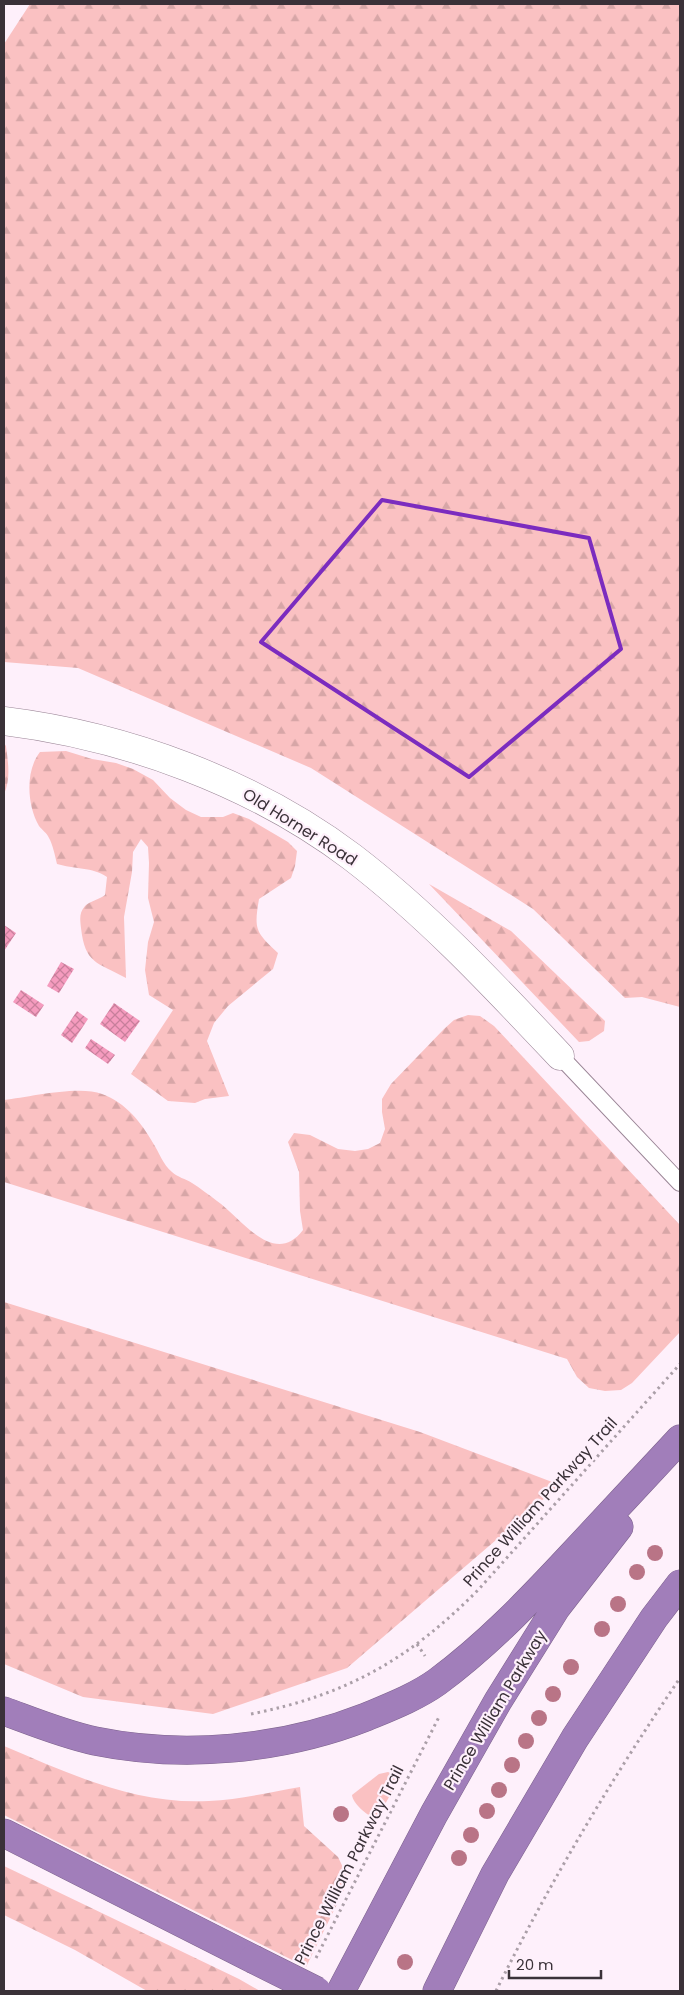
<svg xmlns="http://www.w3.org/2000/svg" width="684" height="1995" viewBox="0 0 684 1995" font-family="Poppins,sans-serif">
<defs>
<pattern id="forest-firs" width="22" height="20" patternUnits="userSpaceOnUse" patternTransform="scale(1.25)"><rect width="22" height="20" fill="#fac1c2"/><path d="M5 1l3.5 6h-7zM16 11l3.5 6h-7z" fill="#d7a6a7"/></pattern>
<pattern id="building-cross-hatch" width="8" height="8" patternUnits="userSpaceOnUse" patternTransform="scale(1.25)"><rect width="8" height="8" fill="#f59bbe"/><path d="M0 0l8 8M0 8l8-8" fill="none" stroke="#c77f9b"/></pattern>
</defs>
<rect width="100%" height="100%" fill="#fef0fb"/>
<path fill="url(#forest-firs)" d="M30,4H680V1007L642,997L625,998L533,909L311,768L78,668L4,662V44Z
M4,743L6,746C8,762 11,779 4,794Z
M66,751L92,759L116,763L133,769L153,780L170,798L186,810L201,817H223L233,813L249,819L288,842L297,851L295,866L291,878L259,899C254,929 255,932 278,953L273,969L228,1006L214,1023L207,1041L229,1096L205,1099L195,1103L168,1101L131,1074L173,1010L149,995L145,970L148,942L154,922L148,898L149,863L148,847L141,839L133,852L132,872L124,917L126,978C97,962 85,964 81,928C80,919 79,913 85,906C90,901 100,899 105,895L107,877C93,867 73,869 57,864C55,856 53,845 49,838C47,833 42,830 39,826C27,805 25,771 40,752Z
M429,884L511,931L605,1021L604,1031L589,1041L579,1042Z
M468,1015L480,1016L494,1026L680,1225V1332L632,1383L621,1390L605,1391L589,1388L577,1377L567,1359L4,1182V1100C29,1097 79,1085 102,1094C126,1103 141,1122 153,1143C159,1152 163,1165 172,1172C177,1177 186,1179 192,1183C200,1188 209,1195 217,1201C241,1218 274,1268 303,1230L300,1211L299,1172L288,1142L294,1133L310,1135L338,1149L355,1151L368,1149L380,1143L385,1129L382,1112V1099L391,1084L444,1029L454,1020Z
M4,1302L420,1432L560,1485L347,1668L213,1714L83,1697L4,1664Z
M4,1746C70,1774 135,1805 209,1801C239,1800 270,1792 300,1787L304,1826L338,1857L349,1880L306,1967L4,1815Z
M4,1866L239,1979L260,1991H147L75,1950L4,1915Z"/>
<path fill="#fac1c2" d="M388,1772L394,1775L395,1786L377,1819H375C367,1815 353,1804 352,1795L379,1774Z"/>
<path fill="url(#building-cross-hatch)" d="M4,925L16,933L4,951Z
M61,962L74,969L59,993L47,986Z
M21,990L44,1005L36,1017L13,1002Z
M114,1003L140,1021L125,1042L100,1024Z
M77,1011L88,1019L72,1043L61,1035Z
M91,1039L115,1055L108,1064L85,1048Z"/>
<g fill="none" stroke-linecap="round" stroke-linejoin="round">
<defs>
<path id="lane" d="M560,1056L680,1183"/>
<path id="street" d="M4,721C126,736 254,783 352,857C429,916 494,986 560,1056"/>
<path id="highway" d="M4,1711C34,1722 63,1734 95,1741C183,1759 282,1750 366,1717C390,1707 416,1697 437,1682C487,1645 529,1601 571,1556C607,1517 644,1478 680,1439
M4,1833L253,1959
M341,1991L434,1814L498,1701L556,1608L619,1527
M437,1991L495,1874L575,1738L654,1618L680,1584"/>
</defs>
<use href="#lane" stroke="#9b8697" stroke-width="18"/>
<use href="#street" stroke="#9b8697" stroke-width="29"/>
<use href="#highway" stroke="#7d638c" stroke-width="29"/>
<path stroke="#ab9fa8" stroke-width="3" stroke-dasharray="2.5 4" stroke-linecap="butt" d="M417,1644L425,1656
M251,1714C347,1695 410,1659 479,1589L680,1364
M316,1958L439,1717
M496,1991C550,1882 612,1778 680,1678"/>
<use href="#lane" stroke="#fff" stroke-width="16"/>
<use href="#street" stroke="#fff" stroke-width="28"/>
<use href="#highway" stroke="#a17eba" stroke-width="28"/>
<defs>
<path id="highway-bridge" d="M253,1959L317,1991"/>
</defs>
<use href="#highway-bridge" stroke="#7d638c" stroke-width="29" stroke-linecap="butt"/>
<use href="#highway-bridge" stroke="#a17eba" stroke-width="28"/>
</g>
<g fill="#b97486">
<circle cx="655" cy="1553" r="8"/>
<circle cx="637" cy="1572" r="8"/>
<circle cx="618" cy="1604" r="8"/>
<circle cx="602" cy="1629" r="8"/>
<circle cx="571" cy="1667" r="8"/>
<circle cx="553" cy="1694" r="8"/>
<circle cx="539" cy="1718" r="8"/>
<circle cx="526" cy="1741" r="8"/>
<circle cx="512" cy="1765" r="8"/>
<circle cx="499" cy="1790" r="8"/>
<circle cx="487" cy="1811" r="8"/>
<circle cx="341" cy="1814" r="8"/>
<circle cx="471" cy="1835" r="8"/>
<circle cx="459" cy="1858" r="8"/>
<circle cx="405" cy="1962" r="8"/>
</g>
<path fill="none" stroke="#7b2cbf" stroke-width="4" stroke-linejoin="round" d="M382,500L589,538L621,649L469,777L261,642Z"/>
<g text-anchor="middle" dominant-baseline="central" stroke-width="4.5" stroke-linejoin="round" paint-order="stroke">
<g font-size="16" fill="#3a3138" stroke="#fef0fb">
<text transform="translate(300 827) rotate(32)">Old Horner Road</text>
<text transform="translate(540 1502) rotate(-48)">Prince William Parkway Trail</text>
<text transform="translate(495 1710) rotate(-59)">Prince William Parkway</text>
<text transform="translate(349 1865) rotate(-63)">Prince William Parkway Trail</text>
</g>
</g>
<rect width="684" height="1995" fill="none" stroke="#3a3138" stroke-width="10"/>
<path d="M509 1970v8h92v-8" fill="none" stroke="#3a3138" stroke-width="2.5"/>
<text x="516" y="1970" font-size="15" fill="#3a3138" stroke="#fef0fb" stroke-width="4" paint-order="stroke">20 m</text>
</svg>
